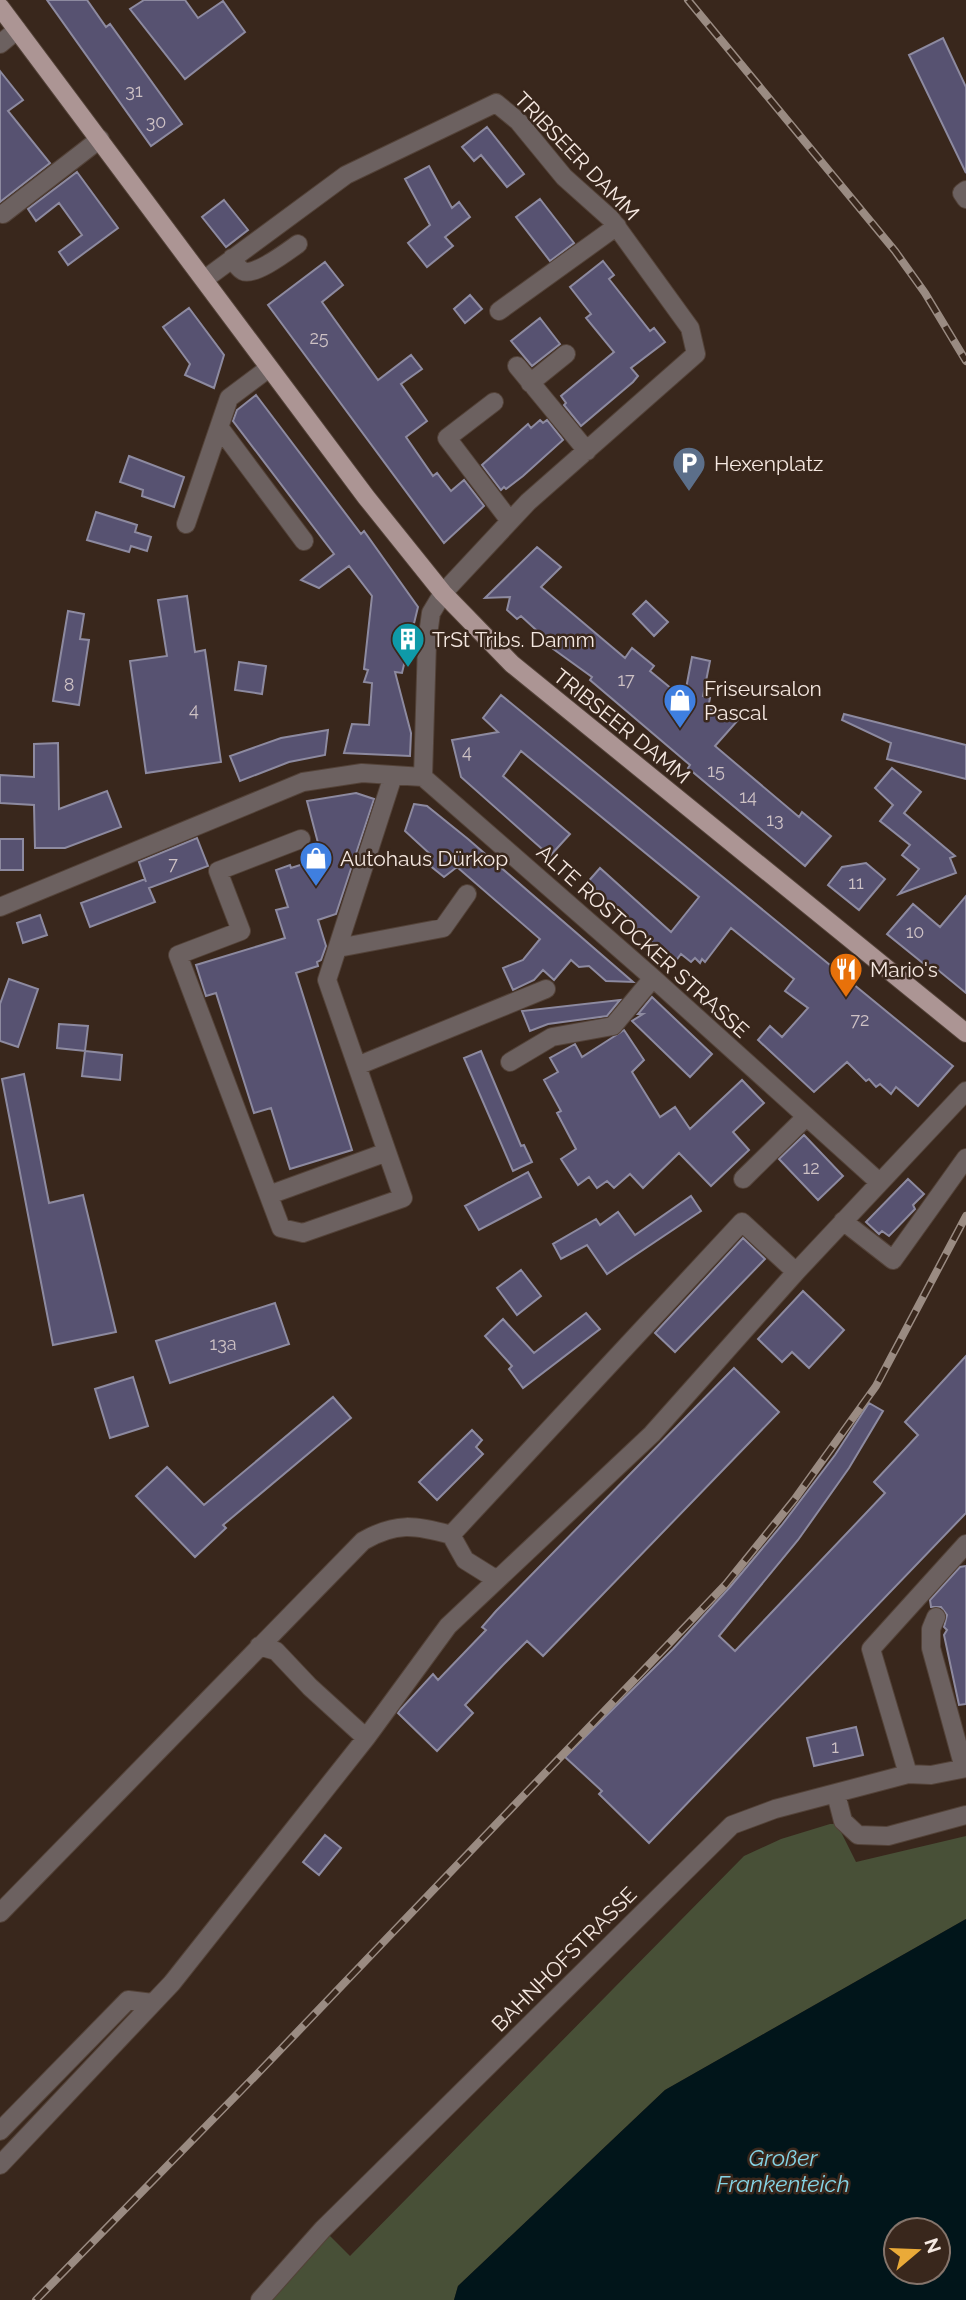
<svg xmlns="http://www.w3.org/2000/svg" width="966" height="2300" viewBox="0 0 966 2300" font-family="Raleway,sans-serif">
<rect width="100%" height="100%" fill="#39271c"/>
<path fill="#485037" d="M830,1824H837L856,1862L966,1836V1919L665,2090L458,2286L454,2300H260L323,2229L350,2256L744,1856L781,1839Z"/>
<path fill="#01151a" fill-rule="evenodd" d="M966,1919V2300H454L458,2286L665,2090ZM896,2230H938V2272H896Z"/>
<path fill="#575271" stroke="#8d8aa0" stroke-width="2" d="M47,0H87L106,27L110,24L182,124L151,146Z
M144,0H185L198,18L223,1L245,32L185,79L130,9Z
M943,38L966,87V173L909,55Z
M0,71L23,100L8,111L50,163L0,202Z
M487,127L524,174L507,187L481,155L474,161L462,147Z
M429,166L452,208L459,202L470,217L445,237L453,246L427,267L408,243L430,225L405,179Z
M77,172L118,228L68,265L59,252L82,235L59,203L36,221L28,209Z
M540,199L574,243L550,261L516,217Z
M224,200L248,230L226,247L202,217Z
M603,261L614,275L609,279L650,331L654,328L665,342L631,368L638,376L633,382L581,426L564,405L566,403L561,396L614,352L586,318L591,314L570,287Z
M325,262L343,285L322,302L378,380L411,355L422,369L401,384L427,421L406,437L433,476L437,473L451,491L464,480L484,506L444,543L268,305Z
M470,295L482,309L465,323L454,309Z
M189,308L224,355L214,388L185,375L190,364L163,327Z
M540,318L560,344L532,366L511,341Z
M256,395L361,534L364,531L418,607L402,673L395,672L411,733L410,756L344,753L352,724L369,725L372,683L364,682L368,670L364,669L372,596L349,566L319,588L301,580L334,554L233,421L237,410Z
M540,420L543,423L547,420L563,440L523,476L506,489L504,487L501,490L482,465L528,424L531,428Z
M129,456L184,477L174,507L142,496L143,490L120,482Z
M96,512L137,525L135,532L151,537L147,551L131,546L129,552L87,540Z
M537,547L561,567L541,587L625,658L632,648L654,666L650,671L684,699L692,657L710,661L703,696L710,698L708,708L739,719L715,746L799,817L802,812L831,836L805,866L688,768L690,765L590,680L592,677L545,643L547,640L521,616L517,619L507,610L510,597L485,598Z
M187,596L195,652L205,650L221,762L146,773L130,661L167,656L158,600Z
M646,601L668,622L654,636L633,614Z
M68,611L84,614L80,639L89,640L79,705L53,701Z
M239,662L266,666L262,694L235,690Z
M501,695L953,1066L918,1106L896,1087L891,1094L880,1084L876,1087L869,1079L866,1081L847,1062L814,1092L758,1040L770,1026L782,1037L808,1008L785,991L794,979L731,928L705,962L702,959L700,963L695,958L691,962L681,954L675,962L658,945L657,947L586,884L600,868L671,932L699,897L521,751L503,776L570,834L550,856L461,777L452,740L498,732L483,718Z
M844,714L966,745V779L887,759L891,743L842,720Z
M328,730L325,755L289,762L240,781L230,756L281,738Z
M58,743L59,809L107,791L121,827L65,848H35L34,805L0,803V775L34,777V744Z
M892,768L921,792L904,813L955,856L950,858L956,873L899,894L919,869L902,855L910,845L880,821L893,805L875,788Z
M356,793L374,799L336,914L318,920L326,946L321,960L317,962L318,966L296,973L352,1150L290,1169L271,1108L254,1113L216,993L206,996L196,965L285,938L276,910L288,907L276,870L290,865L291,868L322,858L307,801Z
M414,804L427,806L468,839L633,982L606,981L589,966L579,967L571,960L554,980L543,970L534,980L513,990L503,968L523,960L540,939L457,867L444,877L423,860L429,853L405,831Z
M197,838L208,866L149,888L155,902L90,927L81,903L145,879L146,882L139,862Z
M0,839H23V870H0Z
M866,863L885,879L859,910L828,885L842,867Z
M966,896V993L938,970L935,973L887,934L913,904L940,927Z
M40,915L47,935L23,943L17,923Z
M9,979L38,989L18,1047L0,1041V1004Z
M652,997L712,1054L690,1077L632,1021L643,1014H638Z
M620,1000L607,1016L548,1024L530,1031L522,1011Z
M59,1024L88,1026L85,1051L57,1048Z
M624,1030L644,1060L632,1072L660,1117L675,1107L690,1129L742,1080L764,1103L733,1132L749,1150L711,1186L679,1153L643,1188L630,1174L614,1188L607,1181L597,1188L589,1177L578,1185L561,1159L576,1149L557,1113L561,1111L544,1080L558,1072L550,1058L575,1044L582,1057Z
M85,1051L122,1055L120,1080L82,1076Z
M481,1051L521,1146L524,1145L532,1162L513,1171L464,1058Z
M24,1074L49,1203L83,1195L116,1332L53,1345L2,1079Z
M804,1135L843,1176L818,1200L779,1159Z
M528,1172L541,1197L479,1230L465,1206Z
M908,1179L924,1194L913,1205L915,1209L889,1236L882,1231L879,1234L866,1222Z
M691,1196L701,1211L607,1274L587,1245L561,1259L553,1244L596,1219L600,1225L618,1212L635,1235Z
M743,1238L765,1259L675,1352L655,1333Z
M521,1270L541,1296L517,1315L497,1288Z
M803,1291L844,1330L809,1368L792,1352L782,1362L758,1339Z
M275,1303L289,1344L170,1383L156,1341Z
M586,1313L600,1329L523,1388L509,1369L512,1366L485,1336L503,1319L534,1353Z
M966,1356V1513L649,1843L599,1794L602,1791L565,1757L673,1649L730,1587L781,1526L835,1455L869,1403L883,1411L849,1468L798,1540L719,1636L735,1651L885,1493L874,1482L918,1435L905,1422Z
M734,1368L779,1412L543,1656L527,1641L503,1665L465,1705L473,1713L437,1751L398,1713L400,1710L433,1674L438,1680L486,1630L482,1627L496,1611Z
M133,1377L148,1426L110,1438L95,1389Z
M333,1397L351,1418L223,1525L226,1528L195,1557L136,1496L167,1467L204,1505Z
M472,1430L482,1440L476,1447L483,1454L437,1500L419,1482Z
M966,1566V1704L959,1705L944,1635L947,1630L944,1627L947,1615L941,1607H931L930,1600L960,1567Z
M856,1727L863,1755L814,1766L807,1738Z
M325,1835L341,1848L319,1875L303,1862Z"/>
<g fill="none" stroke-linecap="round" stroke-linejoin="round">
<defs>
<path id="minor" d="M0,44L17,30
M966,190L962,193L966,199
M3,214L100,139
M232,258C234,262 239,269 243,271C254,277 288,251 298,244
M205,279L346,175L496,103L518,121L564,177L611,219L690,328L696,354L528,502L443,593L431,613L427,642L423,777
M499,311L617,226
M517,366L587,451
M530,383L566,354
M494,402L447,438L510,521
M219,427L304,541
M186,524L229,398L269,368
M423,777L653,978L879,1182
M301,839L218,871L241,931L178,955L281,1228L303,1233L403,1198L327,980L393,776
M0,907L303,782L362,773L423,777
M338,948L443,928L467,894
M510,1062L552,1037L613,1026L653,978
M357,1066L546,989
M743,1179L806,1117
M269,1195L387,1152
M843,1221L893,1260L966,1158
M451,1535L742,1222L796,1272
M936,1617L931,1629V1648L964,1768
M259,1646L276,1651L310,1687L366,1738
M908,1774L871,1649L966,1544
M836,1794L843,1821L858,1835L888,1836L966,1815
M0,1913L363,1541C396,1522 415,1525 451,1535L465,1560L497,1580
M0,2131L128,2000L153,2003
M0,2165L172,1983L366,1738L448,1626L652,1434L796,1272L966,1091
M260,2300L323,2229L732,1825L775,1809L908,1774L931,1775L966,1768"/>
<path id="major" d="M0,7L366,497L443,593L512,664L966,1033"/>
</defs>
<use href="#minor" stroke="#534238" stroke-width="20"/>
<use href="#major" stroke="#534238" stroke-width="20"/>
<use href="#minor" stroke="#6c6160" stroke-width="18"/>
<use href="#major" stroke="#ac9594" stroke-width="18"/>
<defs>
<path id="rail" d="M688,0L895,251L925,293L966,361
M36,2300L261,2070L726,1584L794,1500L876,1386L966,1216"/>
</defs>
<use href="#rail" stroke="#9a8b82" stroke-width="8"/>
<use href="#rail" stroke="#39271c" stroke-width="5" stroke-dasharray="16" stroke-linecap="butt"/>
</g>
<defs>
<symbol id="parking-pin" viewBox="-11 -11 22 30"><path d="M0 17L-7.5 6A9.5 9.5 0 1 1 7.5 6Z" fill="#5c6f8a" stroke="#39271c"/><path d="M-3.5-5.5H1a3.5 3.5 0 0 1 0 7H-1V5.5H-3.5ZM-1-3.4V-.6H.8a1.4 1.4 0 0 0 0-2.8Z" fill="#fff"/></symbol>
<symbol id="building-pin" viewBox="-11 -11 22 30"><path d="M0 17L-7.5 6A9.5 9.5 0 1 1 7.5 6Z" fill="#0f9aa8" stroke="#39271c"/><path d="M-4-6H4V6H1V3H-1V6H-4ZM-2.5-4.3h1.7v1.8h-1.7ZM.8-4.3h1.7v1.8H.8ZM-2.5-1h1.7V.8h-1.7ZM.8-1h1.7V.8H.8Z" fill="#fff"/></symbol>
<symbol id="shop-pin" viewBox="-11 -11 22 30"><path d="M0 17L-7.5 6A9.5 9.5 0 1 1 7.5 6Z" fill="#3f7fe0" stroke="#39271c"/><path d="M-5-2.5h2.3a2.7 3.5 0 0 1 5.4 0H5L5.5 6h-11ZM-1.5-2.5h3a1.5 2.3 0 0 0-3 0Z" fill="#fff"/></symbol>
<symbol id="restaurant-pin" viewBox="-11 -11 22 30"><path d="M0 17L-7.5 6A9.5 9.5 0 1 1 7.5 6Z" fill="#e8710a" stroke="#39271c"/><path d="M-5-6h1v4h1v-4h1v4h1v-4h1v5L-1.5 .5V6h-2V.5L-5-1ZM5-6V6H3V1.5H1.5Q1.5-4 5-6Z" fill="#fff"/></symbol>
</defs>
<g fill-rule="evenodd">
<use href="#parking-pin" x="670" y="444" width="38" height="52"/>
<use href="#building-pin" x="389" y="620" width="38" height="52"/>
<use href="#shop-pin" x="661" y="681" width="38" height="52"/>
<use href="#shop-pin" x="297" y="839" width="38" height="52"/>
<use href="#restaurant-pin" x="827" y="950" width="38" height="52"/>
</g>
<g text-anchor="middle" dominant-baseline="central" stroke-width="5" stroke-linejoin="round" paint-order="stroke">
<g font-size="18" fill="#cec2c5">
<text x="134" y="90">31</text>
<text x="156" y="121">30</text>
<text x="319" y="337">25</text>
<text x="626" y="679">17</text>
<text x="69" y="684">8</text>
<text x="194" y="709">4</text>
<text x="467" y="751">4</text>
<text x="716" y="770">15</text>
<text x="748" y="796">14</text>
<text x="775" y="819">13</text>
<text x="173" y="863">7</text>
<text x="856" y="882">11</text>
<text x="915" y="931">10</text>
<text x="860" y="1019">72</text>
<text x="811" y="1167">12</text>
<text x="223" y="1343">13a</text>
<text x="835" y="1746">1</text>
</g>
<g font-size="21" fill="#f5e8e1" stroke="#39271c">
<text transform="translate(577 156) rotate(46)">TRIBSEER DAMM</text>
<text transform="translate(622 726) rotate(39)">TRIBSEER DAMM</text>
<text transform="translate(643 941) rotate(42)">ALTE ROSTOCKER STRASSE</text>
<text transform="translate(564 1959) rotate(-45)">BAHNHOFSTRASSE</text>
</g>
<g font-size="21" fill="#f5e8e1" stroke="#39271c" text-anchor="start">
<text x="714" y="463">Hexenplatz</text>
<text x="432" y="639">TrSt Tribs. Damm</text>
<text x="704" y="688">Friseursalon<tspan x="704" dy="24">Pascal</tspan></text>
<text x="340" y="858">Autohaus Dürkop</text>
<text x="870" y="969">Mario's</text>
</g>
<g font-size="23" font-style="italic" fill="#85d4e6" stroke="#39271c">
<text x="783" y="2157">Großer<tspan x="783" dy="26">Frankenteich</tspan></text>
</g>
</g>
<g transform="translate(917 2251) rotate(71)"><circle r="33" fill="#39271c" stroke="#84746b" stroke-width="2"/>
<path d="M0-5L12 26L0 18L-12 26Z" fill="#eaaa38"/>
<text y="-10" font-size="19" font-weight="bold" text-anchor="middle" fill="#f5e8e1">N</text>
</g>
</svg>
